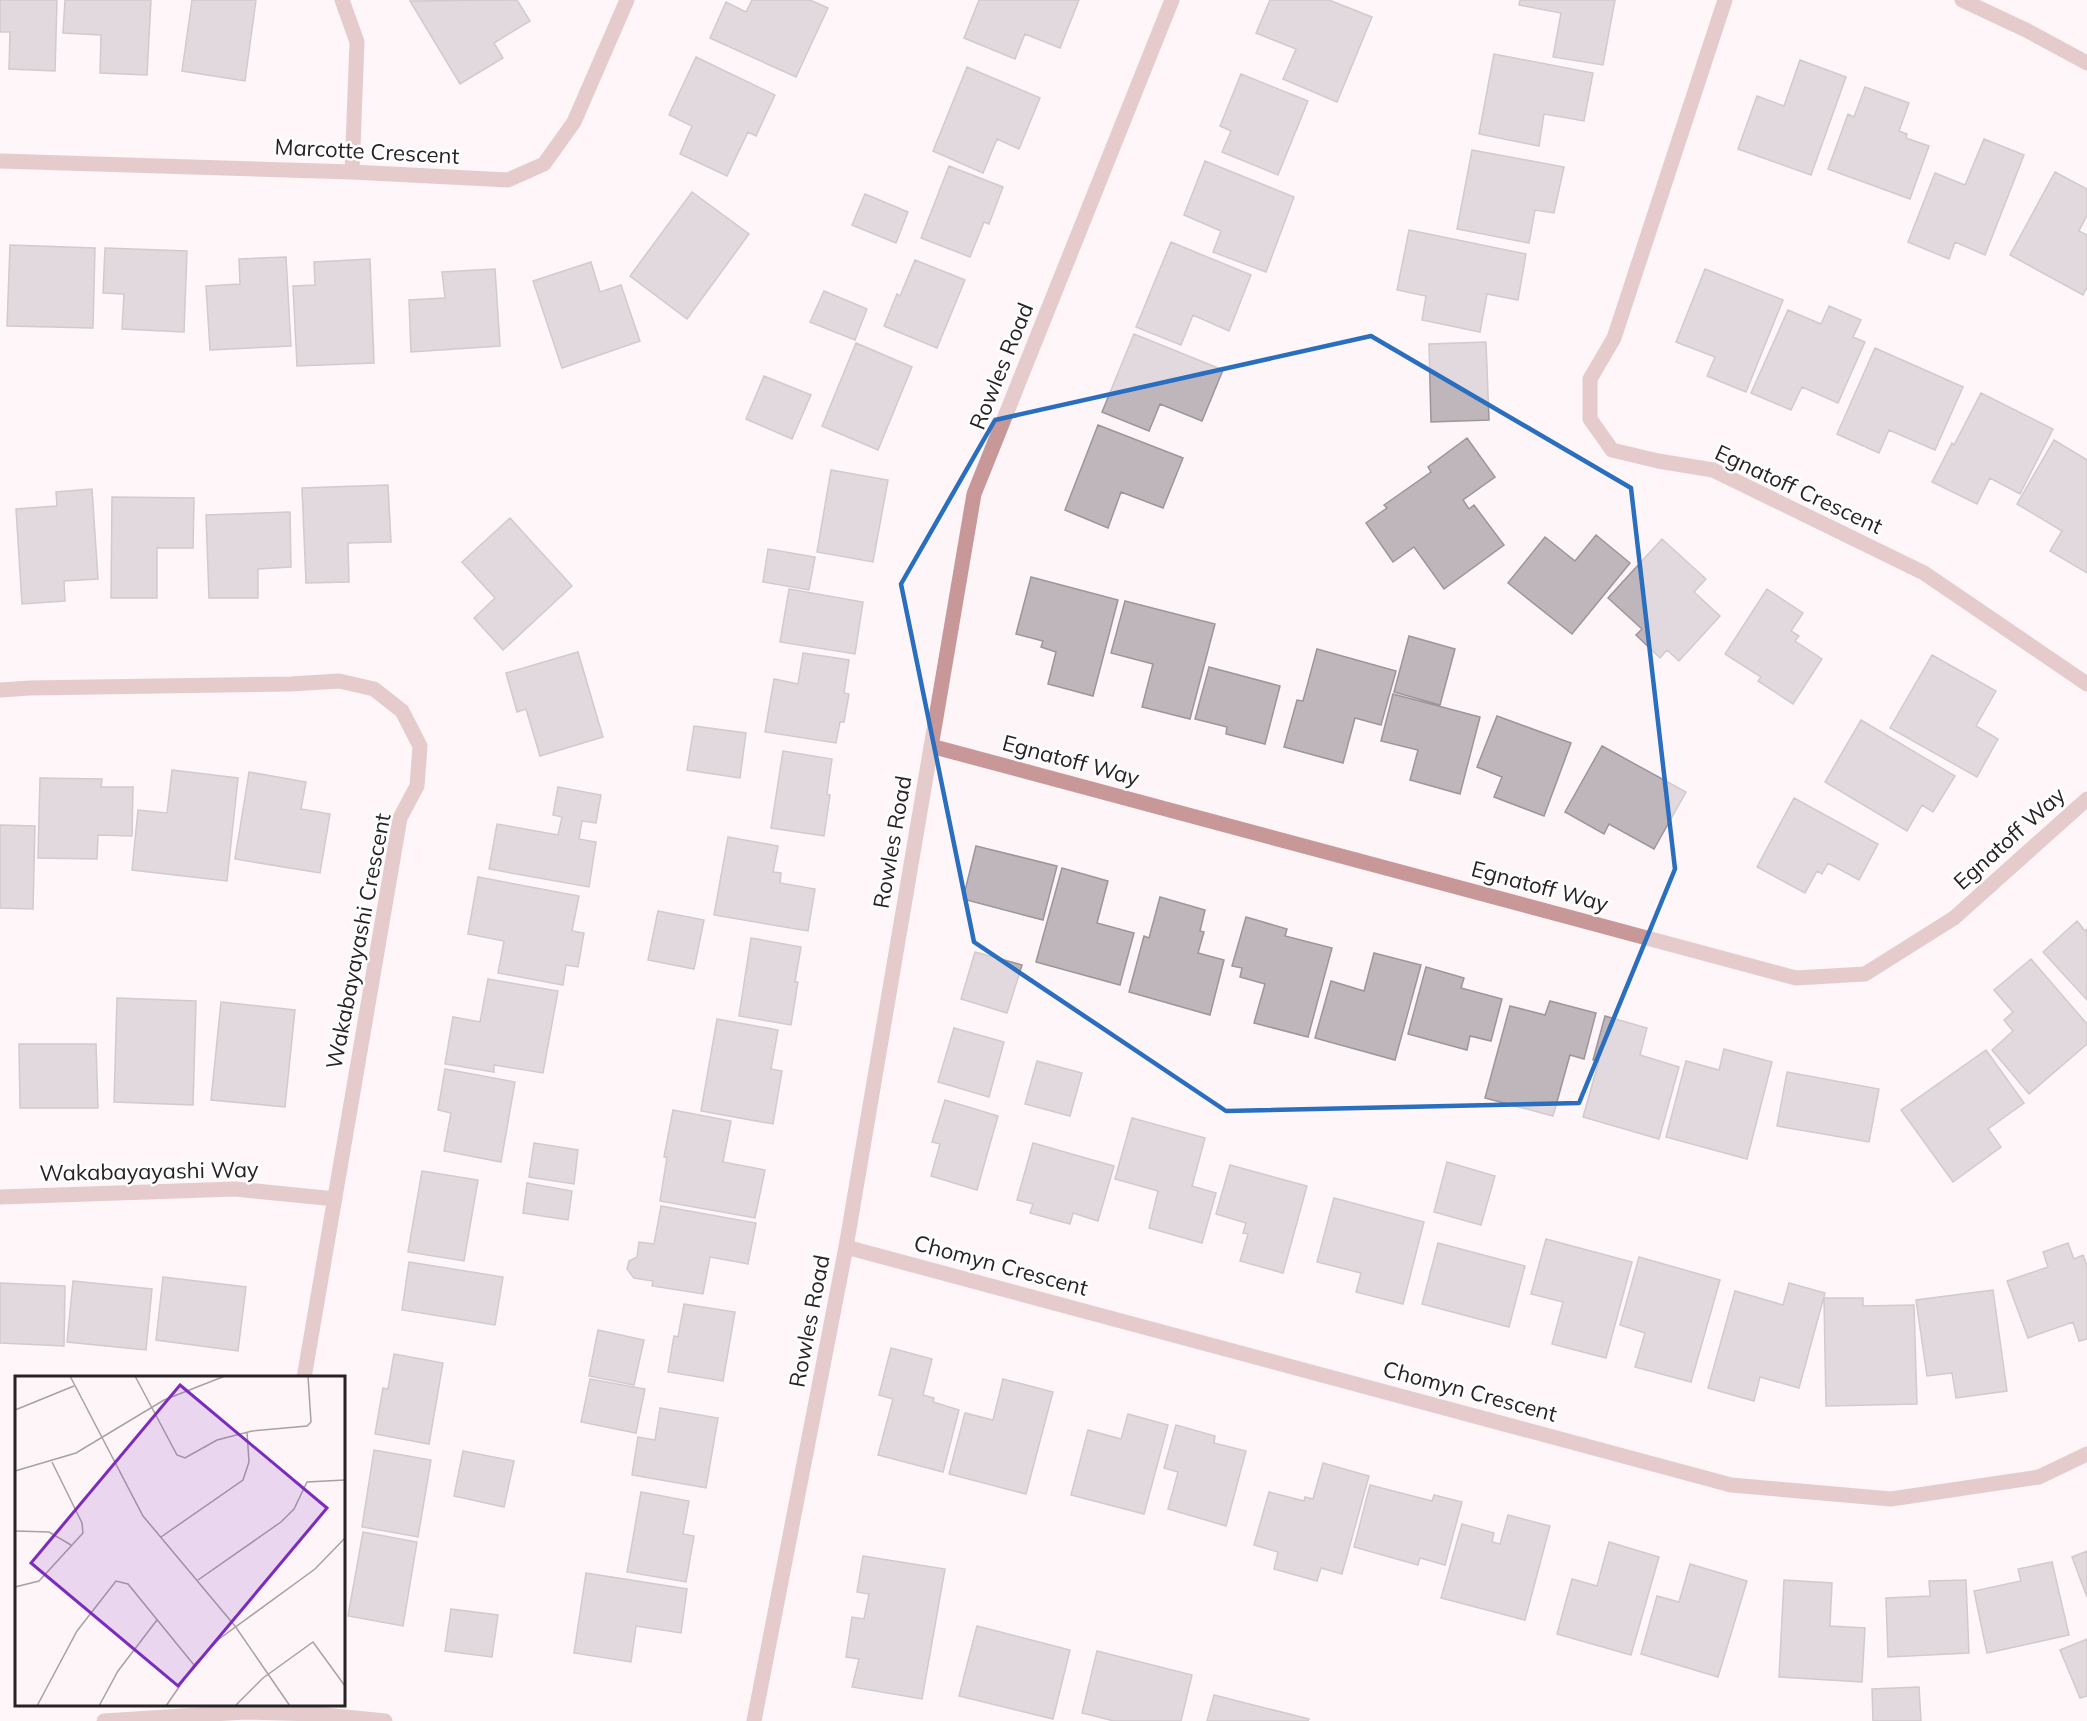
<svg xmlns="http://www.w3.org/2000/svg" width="2087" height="1721" viewBox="0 0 2087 1721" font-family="Mulish,sans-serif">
<rect width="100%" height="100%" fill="#fef5f8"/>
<path fill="#bfb6bc" stroke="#9d959a" stroke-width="1.5" d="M0,0H57L55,71L9,69L10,32H0Z
M65,0H151L147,75L100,73L101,35L63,33Z
M192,0H256L245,81L182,71Z
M517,0L530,21L494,43L503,58L460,84L410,1Z
M752,0H810L828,8L796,77L710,38L726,2L746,12Z
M979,0H1079L1060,48L1025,34L1015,59L964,38Z
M1270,0H1329L1372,17L1337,102L1283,79L1296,49L1256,33Z
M1520,0H1615L1603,65L1553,57L1561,13L1519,5Z
M1494,54L1593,73L1584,121L1544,114L1539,146L1479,134Z
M696,57L775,95L756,136L748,132L727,176L680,154L692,126L669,115Z
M1800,60L1846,77L1811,175L1738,149L1757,96L1784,106Z
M967,67L1040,98L1019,149L997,139L983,173L933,151Z
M1241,74L1308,101L1278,175L1222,152L1231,131L1220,126Z
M1865,87L1909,103L1899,131L1907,134L1906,138L1929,146L1910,199L1828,169L1848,114L1854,117Z
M1984,139L2024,155L1985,255L1955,242L1949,259L1908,242L1935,173L1965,185Z
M1472,150L1564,167L1554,213L1535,210L1529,243L1457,229Z
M1205,161L1294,197L1266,272L1213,252L1221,231L1184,215Z
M949,166L1003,187L989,224L984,222L970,257L921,238Z
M2055,172L2087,189V215L2079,231L2087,235V287L2083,295L2010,255Z
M692,192L749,234L687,319L630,276Z
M865,194L908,212L896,243L852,225Z
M1409,230L1526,254L1518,300L1487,294L1480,332L1422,320L1426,296L1397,290Z
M1171,242L1251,275L1229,331L1193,315L1181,345L1136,327Z
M10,245L95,248L93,328L7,326Z
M105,248L187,251L184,332L122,329L124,294L103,293Z
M286,257L291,346L210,350L206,286L240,284L239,259Z
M370,259L374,363L297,366L293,286L315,285L314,262Z
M915,260L965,280L937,348L884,326L897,294L900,296Z
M591,262L600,292L621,285L640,341L562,368L533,281Z
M495,269L500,346L411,352L409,300L445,298L442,272Z
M1705,269L1783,300L1746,392L1707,376L1715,357L1676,342Z
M824,291L867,309L855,340L810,322Z
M1829,306L1861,320L1853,337L1865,342L1838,403L1802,387L1791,410L1751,393L1788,310L1821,324Z
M1134,334L1223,370L1202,421L1160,404L1149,431L1102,412Z
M1486,342L1489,420L1431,422L1429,344Z
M856,343L912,367L878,450L822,426Z
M1875,348L1963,387L1935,450L1889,430L1879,453L1837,434Z
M764,376L811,395L792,439L746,419Z
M1981,393L2053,429L2020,494L1990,478L1977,504L1932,482L1952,443L1954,445Z
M1098,425L1183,458L1163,508L1121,492L1108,528L1065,510Z
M1467,438L1495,477L1463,500L1469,509L1474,505L1504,545L1444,589L1414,547L1393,562L1366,523L1387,508L1384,505L1431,472L1428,467Z
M2054,440L2087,460V573L2050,551L2062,531L2017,504Z
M831,470L888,480L873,562L817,552Z
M388,485L391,542L348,543L349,582L306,583L302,488Z
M92,489L98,579L64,581L65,601L22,604L16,509L57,506L56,492Z
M112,497L194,498L193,548H157V598H111Z
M290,512L291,567L258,569V598H209L206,515Z
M510,518L572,586L503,650L474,618L495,598L462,562Z
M1596,535L1630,563L1572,634L1508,583L1545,537L1575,561Z
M1662,539L1706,579L1694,592L1720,616L1679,661L1667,650L1660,658L1636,635L1642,629L1608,598Z
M768,549L815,557L809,590L763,582Z
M1031,577L1118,600L1093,696L1048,684L1056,652L1041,647L1043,641L1016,634Z
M789,589L863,602L855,654L780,642Z
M1767,589L1803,613L1791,631L1799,636L1795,641L1822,659L1793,704L1758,681L1761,677L1725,654Z
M1125,601L1215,624L1190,719L1142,707L1153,664L1111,653Z
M1409,636L1455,649L1440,705L1394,692Z
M1317,649L1396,671L1381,725L1355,718L1343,763L1284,747L1297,700L1303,701Z
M578,652L603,737L540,756L526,709L517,712L506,673Z
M803,653L849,660L844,693L849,694L844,722H840L836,743L765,732L774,679L798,684Z
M1932,655L1996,691L1976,726L1998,739L1977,777L1890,728Z
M1209,667L1280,686L1265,744L1226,734L1227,727L1195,719Z
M1393,694L1480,717L1460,794L1410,780L1418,750L1381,741Z
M1497,716L1571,743L1544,816L1494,797L1502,777L1477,767Z
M1861,720L1955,776L1933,812L1922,805L1907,831L1825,782Z
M694,726L746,733L740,778L687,770Z
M1602,746L1686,792L1654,849L1609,824L1604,834L1565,812Z
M783,751L832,759L827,794L830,795L824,836L771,828Z
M172,770L238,778L227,881L132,870L138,810L167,813Z
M249,772L306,782L301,809L330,814L320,873L235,859Z
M40,778L102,779L101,787H133L132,836L98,835L97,859L38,858Z
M558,787L601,795L596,823L582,821L579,839L596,842L589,887L489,869L497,824L558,835L562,817L553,815Z
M1794,798L1878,844L1859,880L1828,863L1822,874L1817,871L1805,893L1757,867Z
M0,825L35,826L33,909L0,908Z
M728,837L778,846L773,872L781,873L780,883L815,889L808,931L714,915Z
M976,846L1057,866L1043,920L963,899Z
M1062,868L1108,881L1097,923L1134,933L1120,985L1036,962Z
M478,877L579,896L572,931L584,933L578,967L566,965L563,985L498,973L504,941L468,934Z
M1160,897L1205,910L1200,931L1204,932L1198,953L1224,960L1210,1015L1129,992L1144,936L1149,938Z
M658,911L704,920L694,969L648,960Z
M1246,917L1287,929L1285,936L1332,948L1308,1037L1254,1023L1265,984L1240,977L1242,968L1232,966Z
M2077,921L2085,931L2087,929V1000L2043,952Z
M751,938L801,947L795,982H798L791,1025L739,1016Z
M975,952L1022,965L1007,1013L961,999Z
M1374,953L1421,965L1395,1060L1315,1038L1331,981L1364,991Z
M2031,959L2087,1024V1044L2029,1094L1992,1050L2013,1031L2004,1020L2013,1012L1994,990Z
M1426,967L1464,978L1461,988L1502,999L1491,1041L1470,1036L1467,1050L1408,1034Z
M488,979L558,991L543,1073L494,1065V1072L445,1064L453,1017L480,1022Z
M117,998L196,1001L193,1105L114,1102Z
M1550,1001L1596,1013L1584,1059L1570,1055L1553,1116L1485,1098L1510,1006L1545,1015Z
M221,1002L295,1010L285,1107L211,1100Z
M1605,1016L1647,1028L1640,1055L1679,1067L1659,1139L1583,1117L1599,1061L1593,1060Z
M717,1019L778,1030L771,1069L782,1071L773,1124L701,1111Z
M954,1028L1004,1042L989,1097L938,1082Z
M19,1044H96L98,1108H20Z
M1724,1049L1772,1062L1747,1159L1666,1137L1686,1061L1719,1070Z
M1986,1050L2024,1103L1988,1129L2001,1147L1953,1182L1901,1110Z
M1037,1061L1082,1073L1070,1116L1025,1104Z
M445,1069L515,1082L501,1162L444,1151L451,1113L438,1110Z
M1787,1072L1879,1089L1869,1142L1777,1126Z
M945,1100L998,1116L977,1190L931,1176L940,1144L932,1142Z
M673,1110L731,1121L723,1162L765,1170L755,1218L660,1201L667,1157H664Z
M1132,1118L1205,1138L1192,1186L1216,1193L1202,1243L1149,1228L1158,1191L1115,1179Z
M534,1143L578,1150L574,1184L529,1177Z
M1033,1143L1114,1166L1098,1221L1073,1213L1070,1224L1030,1213L1033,1204L1017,1200Z
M1447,1162L1495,1176L1481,1225L1434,1212Z
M1230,1165L1307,1186L1283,1273L1240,1261L1248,1234L1243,1233L1246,1223L1216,1214Z
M422,1171L478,1180L464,1261L408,1252Z
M527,1183L572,1191L568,1220L523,1213Z
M1334,1198L1424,1222L1403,1304L1356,1292L1361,1273L1317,1262Z
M661,1206L756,1223L748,1264L710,1257L703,1294L652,1286L653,1281L634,1278L627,1269L629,1261L637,1257L639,1242L654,1244Z
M1546,1239L1632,1262L1606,1358L1552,1344L1563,1302L1531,1294Z
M1438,1243L1525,1266L1509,1327L1422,1304Z
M2068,1243L2074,1259L2083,1255L2087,1266V1339L2079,1341L2073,1322L2028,1338L2007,1281L2048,1267L2043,1252Z
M1639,1257L1720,1280L1691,1382L1635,1367L1645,1333L1620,1325Z
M409,1262L503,1277L495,1325L402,1310Z
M163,1277L246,1287L238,1351L156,1340Z
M73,1281L152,1289L146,1350L67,1342Z
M0,1283L65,1286L64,1346L0,1343Z
M1789,1283L1825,1293L1799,1388L1760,1377L1754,1401L1708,1388L1735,1291L1783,1305Z
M1993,1290L2007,1391L1956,1398L1952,1373L1927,1376L1916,1300Z
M1824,1298H1863V1306L1914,1305L1917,1404L1826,1406Z
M684,1304L735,1312L723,1381L668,1372L674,1336L678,1337Z
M598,1330L644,1340L634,1385L589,1376Z
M891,1348L932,1359L923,1395L934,1398L933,1402L959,1410L943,1472L878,1455L893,1399L879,1395Z
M394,1354L443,1363L429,1444L375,1434L383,1388L388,1389Z
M590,1379L645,1389L636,1433L581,1422Z
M1003,1379L1053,1392L1026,1494L949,1474L965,1413L993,1420Z
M660,1408L718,1418L706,1488L632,1475L638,1437L655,1440Z
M1128,1414L1168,1425L1144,1514L1071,1495L1088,1430L1121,1439Z
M1176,1425L1215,1436L1214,1443L1246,1451L1226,1526L1168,1509L1178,1472L1164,1468Z
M374,1450L431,1460L418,1537L362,1527Z
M463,1451L514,1461L504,1507L454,1496Z
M1323,1463L1369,1476L1342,1574L1321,1568L1317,1581L1274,1569L1278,1552L1254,1545L1269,1492L1304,1501L1305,1497L1313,1499Z
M1370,1485L1432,1501L1434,1495L1462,1502L1445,1565L1420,1558L1418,1565L1354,1547Z
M641,1492L689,1501L683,1534L694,1536L686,1582L627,1572Z
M1508,1515L1550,1526L1525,1620L1441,1598L1462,1524L1494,1533L1492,1542L1500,1544Z
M363,1532L417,1542L403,1626L348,1616Z
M1609,1542L1659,1557L1631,1655L1557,1634L1572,1579L1597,1586Z
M2087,1551V1597L2072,1557Z
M863,1556L945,1569L922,1699L852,1687L859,1659L846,1657L852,1617L864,1619L869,1594L857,1592Z
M2052,1562L2069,1635L1987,1653L1974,1591L2021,1581L2018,1569Z
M1690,1564L1747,1581L1718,1677L1641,1654L1657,1596L1679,1602Z
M586,1573L687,1589L681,1633L636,1626L631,1662L574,1653Z
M1784,1580L1832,1583L1830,1626L1865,1628L1862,1682L1779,1677Z
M1966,1580L1969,1653L1888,1657L1886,1598L1930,1596L1929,1581Z
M451,1609L498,1615L492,1657L445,1651Z
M977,1626L1070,1650L1053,1719L959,1696Z
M2087,1639V1696L2080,1698L2060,1650Z
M1097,1651L1192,1675L1181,1721H1114L1082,1713Z
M1919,1687L1921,1721H1873L1872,1689Z
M1214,1695L1309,1719L1308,1721H1207Z"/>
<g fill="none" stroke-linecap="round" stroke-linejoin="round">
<path stroke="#c89898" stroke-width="15" d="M342,0L357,42L352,172
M1725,0L1614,338L1590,379V419L1612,450L1658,461L1713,470L1924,573L2087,684
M1962,0L2026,30L2087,63
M0,161L352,172L508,180L544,164L574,122L627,0
M0,690L30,688L291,684L339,681L374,689L402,711L420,746L417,786L400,818L304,1378
M931,746L1796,978L1865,974L1954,918L2087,799
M0,1197L235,1189L335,1199
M846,1247L1731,1485L1891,1499L2039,1477L2087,1454
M104,1721L245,1712L315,1714L385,1721
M754,1721L846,1247L974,494L1172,0"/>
</g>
<path d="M0 0H2087V1721H0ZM1371,336L1631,488L1675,869L1579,1103L1226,1111L974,942L901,584L995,420Z" fill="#fef5f8" fill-opacity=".55" fill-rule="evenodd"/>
<path fill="none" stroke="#296ebf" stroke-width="4.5" stroke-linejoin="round" d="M1371,336L1631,488L1675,869L1579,1103L1226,1111L974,942L901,584L995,420Z"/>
<g text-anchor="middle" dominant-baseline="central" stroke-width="5" stroke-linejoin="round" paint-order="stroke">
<g font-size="22" fill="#272325" stroke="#fff">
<text transform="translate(367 151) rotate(3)">Marcotte Crescent</text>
<text transform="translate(1001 366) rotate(-68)">Rowles Road</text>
<text transform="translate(1799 489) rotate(25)">Egnatoff Crescent</text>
<text transform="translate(1071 760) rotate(15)">Egnatoff Way</text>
<text transform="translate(2009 838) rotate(-42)">Egnatoff Way</text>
<text transform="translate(892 842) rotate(-80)">Rowles Road</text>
<text transform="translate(1540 886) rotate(15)">Egnatoff Way</text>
<text transform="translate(358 941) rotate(-79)">Wakabayayashi Crescent</text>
<text transform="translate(149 1171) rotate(-1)">Wakabayayashi Way</text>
<text transform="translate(1001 1265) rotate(15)">Chomyn Crescent</text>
<text transform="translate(809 1321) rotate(-79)">Rowles Road</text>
<text transform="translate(1470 1391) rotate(15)">Chomyn Crescent</text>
</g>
</g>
<g transform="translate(15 1376)">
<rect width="330" height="330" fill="#fef5f8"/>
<path fill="none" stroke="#a8a1a4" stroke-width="1.5" d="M55,0L128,140L220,250L275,330M120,0L162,79L170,82L202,64L237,55L292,50L296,46L293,0M0,34L59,10M0,95L61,77L149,24L210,0M0,155L34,156L56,169M146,161L228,104L234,86L232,56M183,204L266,146L279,133L292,106L330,104M0,211L24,205L68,157L67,147L37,86M22,330L62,255L101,205L113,208L179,289M84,330L103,295L142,244M151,330L179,289L204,263L300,193L330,162M220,330L248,302L298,266L330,310"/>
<path fill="#7b2cbf" fill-opacity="0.15" stroke="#7b2cbf" stroke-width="3" d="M165,9L312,132L163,310L16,187Z"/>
<rect width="330" height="330" fill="none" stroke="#272325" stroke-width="3"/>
</g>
</svg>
